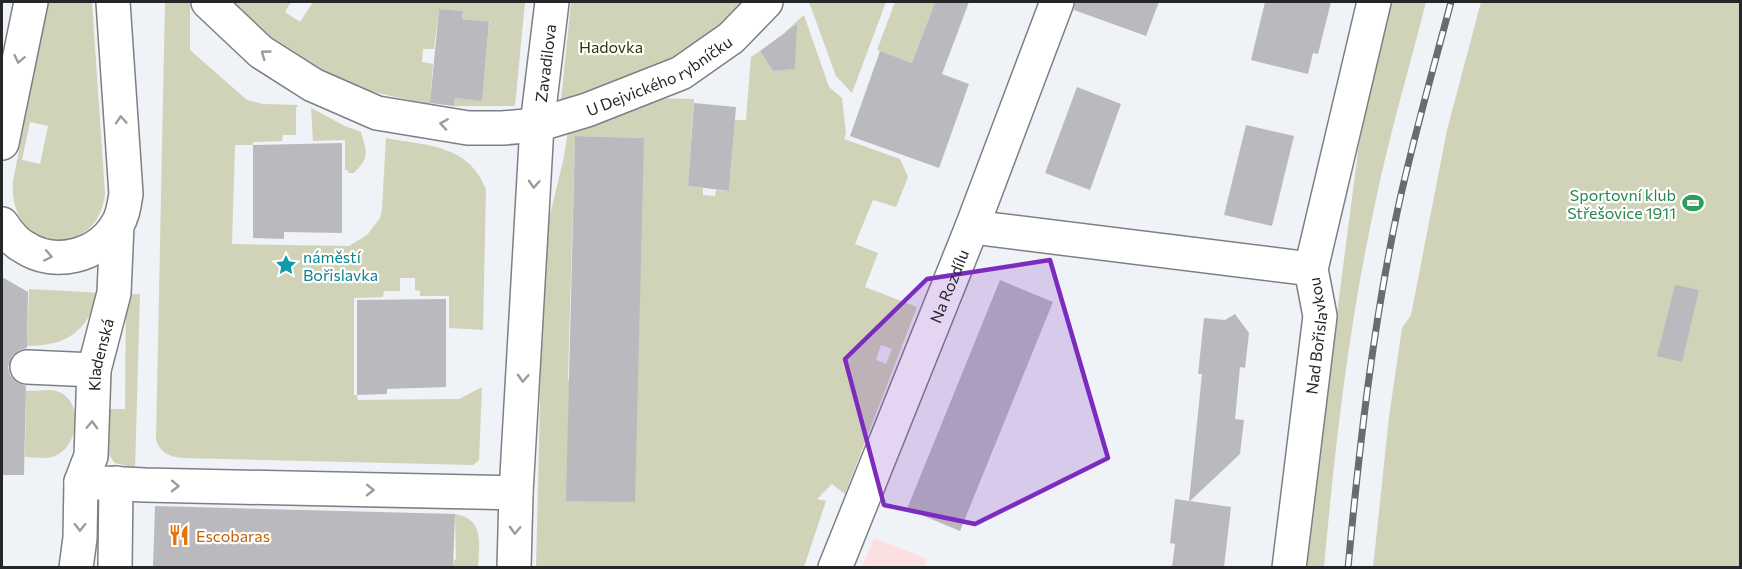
<svg xmlns="http://www.w3.org/2000/svg" width="1742" height="569" viewBox="0 0 1742 569" font-family="Commissioner,sans-serif">
<rect width="100%" height="100%" fill="#eff2f6"/>
<path fill="#fce0e1" d="M874,538L927,559L924,567H862Z"/>
<path fill="#d0d3b7" fill-rule="evenodd" d="M48,2H92L105,194C97,262 7,253 13,181ZM30,122L48,126L40,164L22,160Z
M165,2H190V50L247,100L263,104L298,105L296,108V135H283L282,141L253,142V145H235L232,244L349,246L367,235L380,218L382,210L386,138C427,146 468,144 486,189L483,330L449,328V296H420V291L415,290V278H400V291H384L383,297L354,298V395H357L358,400L459,399L482,387L479,460L473,465L182,458C168,456 161,453 156,440Z
M232,2H291L285,12L300,22L313,2H525L515,106H454L455,98L483,100L482,99L489,24L491,23L462,19L463,11L439,9L434,49H423L422,62L433,64L430,104C412,100 393,97 375,92C322,78 268,43 232,2Z
M571,2H758L702,49L585,100H561Z
M809,2H886L852,93L836,76Z
M895,2H935L912,63L877,50Z
M1391,2H1426C1409,69 1389,136 1375,204C1349,323 1335,446 1324,567L1304,568L1359,144Z
M1481,2H1740V567L1373,568L1389,417L1402,328L1411,315L1447,130Z
M804,15L829,87L842,98L846,133L844,139L900,159L908,177L896,207L873,200L855,244L878,253L865,287L917,307L845,494L832,484L817,499L826,501L804,567L536,568L543,276L547,227L564,157L569,124L646,98L694,99L688,186L703,188V195L715,196L716,190L729,191L735,120H746L751,57L760,51L773,71L794,69L796,44L785,32ZM575,136L644,138L569,380L568,379ZM881,345L892,349L886,364L876,360Z
M311,108L345,126L361,132C367,153 370,156 354,173H348V170H345V140L313,141Z
M29,289L102,293C83,331 72,345 27,346Z
M126,294H140L135,468L115,463L109,455L110,409H125Z
M51,390C83,393 82,442 57,455C49,460 34,457 25,457L26,391Z
M455,514C485,519 479,544 478,567H453L454,560L456,559Z"/>
<path fill="#bababe" d="M935,2H969L942,74L969,84L939,168L850,136L880,51L912,63Z
M1075,2H1159L1146,36L1074,10Z
M1265,2H1331L1318,54L1313,53L1308,74L1251,60Z
M439,9L463,11L462,19L489,22L482,101L455,98L454,106L430,103Z
M797,24L795,69L773,71L760,51Z
M1077,87L1121,104L1090,190L1045,173Z
M694,103L736,107L729,191L688,186Z
M1246,125L1294,136L1272,226L1224,215Z
M575,136L644,138L635,502L566,501Z
M342,143V233L284,232V239L253,238V145Z
M2,277L28,292L27,348L19,350L12,356L8,367L10,375L16,382L26,386L24,475H2Z
M1000,280L1053,302L960,531L907,509Z
M1675,285L1699,290L1682,362L1657,356Z
M446,299V387L387,389V394L357,395V300Z
M1235,314L1249,333L1245,368L1240,367L1235,419L1244,420L1240,454L1190,501L1231,507L1224,567H1172L1175,544L1170,543L1175,499L1189,501L1202,374H1198L1204,318L1225,320Z
M155,506L455,514L453,567H153Z"/>
<g fill="none" stroke-linecap="round" stroke-linejoin="round">
<defs>
<g id="minor">
<path id="s1" d="M208,2L261,52L313,85L377,113L468,128H503L537,125L587,110L681,73L731,38L766,2"/>
<path d="M2,143L31,2"/>
<path d="M2,224C8,233 14,242 24,247C54,267 98,257 117,225C123,216 124,205 126,194L113,2"/>
<path d="M972,227L1311,269"/>
<path d="M27,367L94,370"/>
<path id="s2" d="M81,482L91,456L94,370L114,293L117,225"/>
<path d="M76,568L80,538L81,482L145,485L516,493"/>
<path d="M115,568L116,483"/>
<path id="s3" d="M514,568L516,493L537,125L552,2"/>
<path id="s4" d="M835,568L972,227L1057,2"/>
<path id="s5" d="M1289,568L1320,316L1311,269L1374,2"/>
</g>
</defs>
<use href="#minor" stroke="#7d8083" stroke-width="36"/>
<use href="#minor" stroke="#fff" stroke-width="33"/>
<defs>
<path id="rail" d="M1348,568C1359,449 1373,325 1398,208C1413,139 1433,70 1451,2"/>
</defs>
<use href="#rail" stroke="#696b6d" stroke-width="7"/>
<use href="#rail" stroke="#fff" stroke-width="4.5" stroke-dasharray="14" stroke-linecap="butt"/>
</g>
<defs><path id="oneway-chevron" d="M-2-3.5L2.5 0L-2 3.5" fill="none" stroke-width="1.6" stroke-linecap="round" stroke-linejoin="round" transform="scale(1.5)"/></defs>
<g stroke="#9d9d9e">
<use href="#oneway-chevron" transform="translate(265 54) rotate(-144)"/>
<use href="#oneway-chevron" transform="translate(19 59) rotate(102)"/>
<use href="#oneway-chevron" transform="translate(121 120) rotate(-94)"/>
<use href="#oneway-chevron" transform="translate(444 124) rotate(-171)"/>
<use href="#oneway-chevron" transform="translate(534 184) rotate(93)"/>
<use href="#oneway-chevron" transform="translate(48 256) rotate(11)"/>
<use href="#oneway-chevron" transform="translate(523 378) rotate(93)"/>
<use href="#oneway-chevron" transform="translate(92 425) rotate(-88)"/>
<use href="#oneway-chevron" transform="translate(175 486) rotate(1)"/>
<use href="#oneway-chevron" transform="translate(370 490) rotate(1)"/>
<use href="#oneway-chevron" transform="translate(80 527) rotate(91)"/>
<use href="#oneway-chevron" transform="translate(515 530) rotate(92)"/>
</g>
<path fill="#7b2cbf" fill-opacity="0.2" stroke="#7b2cbf" stroke-width="4.5" stroke-linejoin="round" d="M1050,260L1108,458L975,524L884,505L845,359L927,279Z"/>
<defs>
<symbol id="stadium-bare" viewBox="-9 -9 18 18"><path d="M0-5a6.5 5 0 1 0 0 10a6.5 5 0 1 0 0-10ZM-3.5-1.8h7v3.6h-7Z" fill="#2e9e5b" stroke="#fff" stroke-width="2.5" paint-order="stroke"/></symbol>
<symbol id="sight-bare" viewBox="-9 -9 18 18"><path d="M0-6L1.8-2.2L6-1.7L2.9 1.2L3.7 5.4L0 3.3L-3.7 5.4L-2.9 1.2L-6-1.7L-1.8-2.2Z" fill="#0f9aa8" stroke="#fff" stroke-width="2.5" paint-order="stroke"/></symbol>
<symbol id="restaurant-bare" viewBox="-9 -9 18 18"><path d="M-5-6h1v4h1v-4h1v4h1v-4h1v5L-1.5 .5V6h-2V.5L-5-1ZM5-6V6H3V1.5H1.5Q1.5-4 5-6Z" fill="#e8710a" stroke="#fff" stroke-width="2.5" paint-order="stroke"/></symbol>
</defs>
<g fill-rule="evenodd">
<use href="#stadium-bare" x="1678" y="188" width="30" height="30"/>
<use href="#sight-bare" x="271" y="250" width="30" height="30"/>
<use href="#restaurant-bare" x="164" y="520" width="30" height="30"/>
</g>
<g text-anchor="middle" dominant-baseline="central" stroke-width="4.5" stroke-linejoin="round" paint-order="stroke">
<g font-size="16" fill="#303205" stroke="#fff">
<text x="611" y="46">Hadovka</text>
</g>
<g font-size="16" fill="#252627" stroke="#fff">
<text stroke="none"><textPath href="#s3" startOffset="506">Zavadilova</textPath></text>
<text stroke="none"><textPath href="#s1" startOffset="498">U Dejvického rybníčku</textPath></text>
<text stroke="none"><textPath href="#s4" startOffset="304">Na Rozdílu</textPath></text>
<text stroke="none"><textPath href="#s5" startOffset="234">Nad Bořislavkou</textPath></text>
<text stroke="none"><textPath href="#s2" startOffset="130">Kladenská</textPath></text>
</g>
<g font-size="16" fill="#27864d" stroke="#fff" text-anchor="end">
<text x="1676" y="194">Sportovní klub<tspan x="1676" dy="18">Střešovice 1911</tspan></text>
</g>
<g font-size="16" fill="#0d838f" stroke="#fff" text-anchor="start">
<text x="303" y="256">náměstí<tspan x="303" dy="18">Bořislavka</tspan></text>
</g>
<g font-size="16" fill="#c56008" stroke="#fff" text-anchor="start">
<text x="196" y="535">Escobaras</text>
</g>
</g>
<rect width="1742" height="569" fill="none" stroke="#252627" stroke-width="6"/>
</svg>
